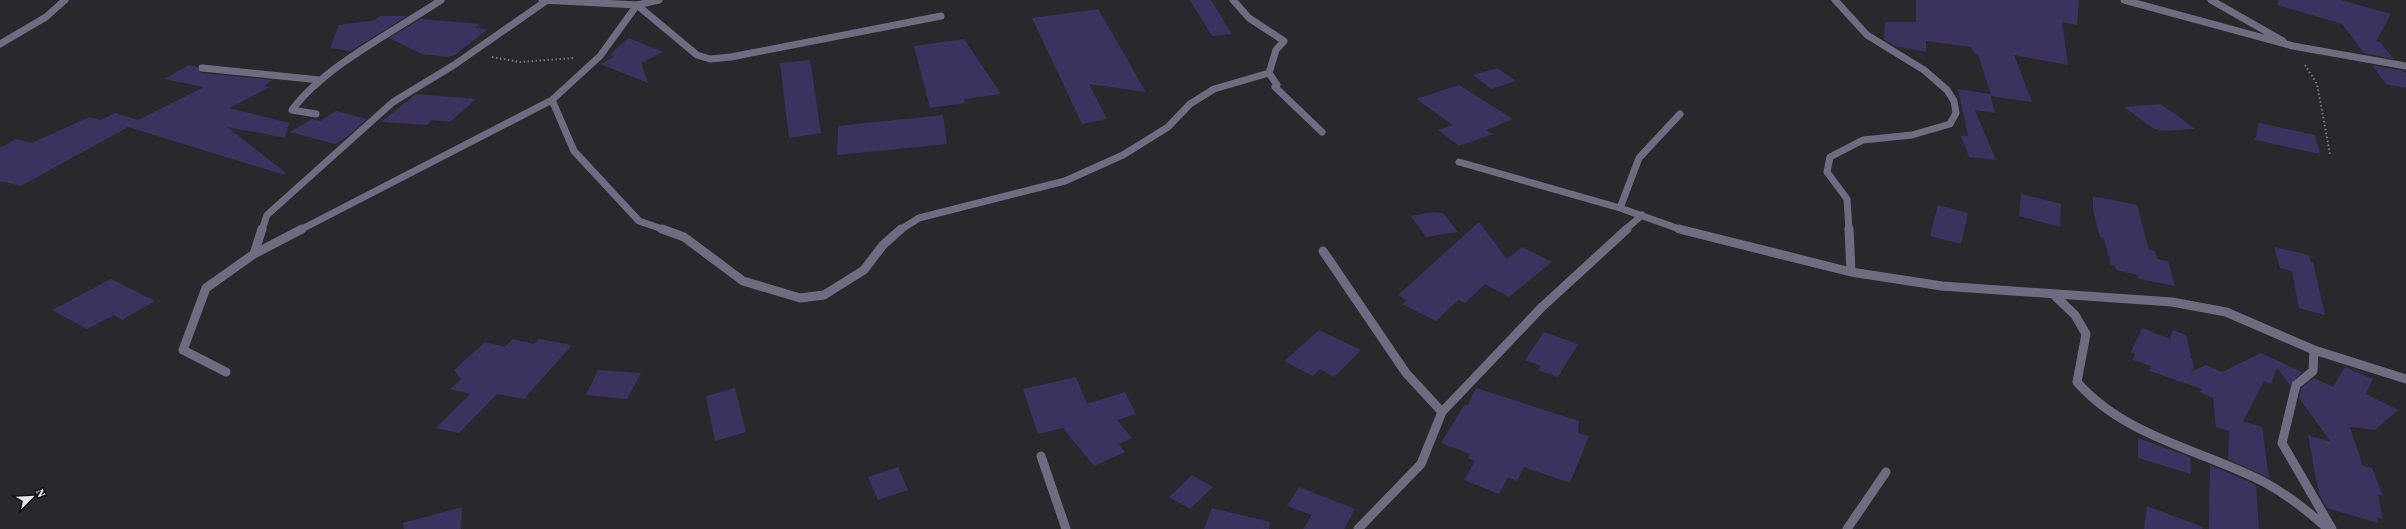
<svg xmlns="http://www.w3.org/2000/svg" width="2406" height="529" viewBox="0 0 2406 529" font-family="'Source Serif 4',serif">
<rect width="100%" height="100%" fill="#29282c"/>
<path fill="#3c325f" d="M1190,0H1211L1232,34L1212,36Z
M1916,0H2079L2077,25L2062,22L2068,65L2014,55L2032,102L1991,96L1978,54H1975L1971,47L1926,41V52L1895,46L1884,39L1885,22H1916Z
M2278,0H2341L2391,14L2376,41L2380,42L2394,59L2364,53L2342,24L2278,5Z
M1098,9L1146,92L1089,84L1107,119L1082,124L1032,18Z
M380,16H407L351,51L330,48L339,25L375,20Z
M421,19L480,24L475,28L488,29L455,55L448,57L422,54L389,38Z
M629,38L663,52L641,63L648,83L600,64L614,57L609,55Z
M964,39L1001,94L964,99L965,103L930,108L914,46Z
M810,60L821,133L789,138L780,63Z
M189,65L197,67L201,73L273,80L264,86L270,87L229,108L289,123L285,138L227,127L286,173L285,175L128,127L21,186L0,181V148L16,139L32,143L89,117L101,120L115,113L138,120L204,87L164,79Z
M2372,65L2403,71L2406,74V88L2386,84Z
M1497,68L1516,81L1491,89L1473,75Z
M1459,85L1513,119L1486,130L1493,134L1459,146L1438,130L1453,125L1416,99Z
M1958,89L1990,94L1995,113L1975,110L1996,160L1969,157L1961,136H1968Z
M416,94L476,99L450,122L432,120L427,125L381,122Z
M2160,104L2175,114L2195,129L2161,131L2153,128L2124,107Z
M336,111L367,119L348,136L335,144L290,132L312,119L320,121Z
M943,115L947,144L837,155L838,126Z
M2259,123L2315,135L2320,154L2255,140Z
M2021,194L2061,204L2060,227L2019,216Z
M2093,196L2137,205L2149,250L2155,251L2157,259L2168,261L2175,286L2139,279L2138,275L2116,270L2115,266L2111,265L2104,238L2100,237L2093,210Z
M1938,205L1968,213L1961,244L1930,236Z
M1433,212L1443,213L1458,232L1426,237L1411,216Z
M1479,222L1507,259L1522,247L1552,262L1509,297L1485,284L1465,303L1458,300L1436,321L1402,304L1407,300L1398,295Z
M2274,247L2309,255L2310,261L2313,262L2325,315L2299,308L2292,271L2280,268Z
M111,279L155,301L122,320L114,315L87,329L52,310Z
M2142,328L2170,339L2173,330L2186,335L2191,354L2190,358L2192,359L2194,367L2191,372L2206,365L2222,372L2261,353L2302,372L2290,385L2277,368L2271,384L2264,381L2243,421L2262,427L2269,478L2228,459L2229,431L2216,427L2213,398L2200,392L2202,389L2150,371L2151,366L2133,360L2135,353L2131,352Z
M1319,330L1361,350L1334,377L1320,369L1313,376L1284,361Z
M1544,332L1578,344L1558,377L1538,370L1541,366L1525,360Z
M513,339L534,344L539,339L572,345L524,399L497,394L459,433L436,428L470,394L450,389L461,379L454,370L485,342L505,347Z
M2345,367L2373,379L2366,394L2398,410L2375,430L2350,427L2363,466L2372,468L2383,496L2378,495L2383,519L2377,517L2378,523L2327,508L2319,494L2308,435L2331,442L2299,398L2301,388L2314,378L2333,387Z
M598,370L641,373L627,399L586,395Z
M1076,377L1087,404L1125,392L1136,414L1117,420L1132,438L1119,444L1125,452L1094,466L1063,428L1038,434L1023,389Z
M735,388L746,432L715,441L706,396Z
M1476,388L1579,421L1578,433L1589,436L1570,483L1524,467L1517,481L1508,477L1499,494L1464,480L1475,461L1468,458L1470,454L1441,443L1465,404L1468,405Z
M2138,438L2190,457L2191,474L2138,458Z
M2210,465L2256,485L2259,529H2209Z
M898,467L908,490L878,500L868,477Z
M1192,475L1213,487L1190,509L1169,497Z
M1299,487L1355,509L1344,529H1303L1312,515L1287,506Z
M2147,506L2203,527L2202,529H2144Z
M462,507L461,529H404L403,523Z
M1212,508L1270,522L1269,529H1204Z"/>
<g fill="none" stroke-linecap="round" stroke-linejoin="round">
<path stroke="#7d7c80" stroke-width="2" stroke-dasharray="1.5 2.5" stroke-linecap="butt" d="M492,57L520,62L574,58
M2305,65L2317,84L2330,154"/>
<path stroke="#6f6c82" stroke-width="7" d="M542,0L637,5L659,0
M1233,0L1249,18L1284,41L1276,50L1269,73L1277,85L1275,87L1322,132
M1835,0L1867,35L1924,70L1947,90L1954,101L1956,113L1950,124L1912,135L1863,140L1830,157L1827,172L1847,199L1849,230
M2124,0L2293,46L2406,66
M2211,0L2283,41
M0,44L46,17L65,0
M202,68L320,80
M316,114L292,110C324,66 395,31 441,0
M1459,162L1620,208L1682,230
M1620,208L1639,158L1680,114
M262,230L267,215L393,102L454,65L546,1
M300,230L552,100
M665,230L639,221L574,151L552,100L600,56L637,5L697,55L710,59L731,57L941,16
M900,230L919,218L1065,181L1123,155L1168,127L1190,104L1214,89L1269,73
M1625,230L1642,215"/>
<path stroke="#6f6c82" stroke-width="9" d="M662,229L684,237L743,281L800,298L824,295L864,270L883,245L901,229
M1679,229L1851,272L1942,286L2172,302L2226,312L2314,350L2406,379
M1849,229L1851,272
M1323,251L1406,373L1442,412
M254,254L262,229
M2054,295L2075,315L2086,334L2077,382C2125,437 2202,450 2264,482C2288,495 2308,511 2328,529
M2314,350L2313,371L2296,385L2282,443L2332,529
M226,372L183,350L206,288L254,254L302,229
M1041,456L1066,529
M1358,529L1421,464L1442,412L1542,307L1627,229
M1847,529L1886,472"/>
</g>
<g transform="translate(32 497) rotate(66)" stroke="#111113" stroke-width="3" paint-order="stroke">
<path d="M0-3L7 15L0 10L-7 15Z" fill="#e4e3e6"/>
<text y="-6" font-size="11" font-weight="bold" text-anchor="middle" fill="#e4e3e6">N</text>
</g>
</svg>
